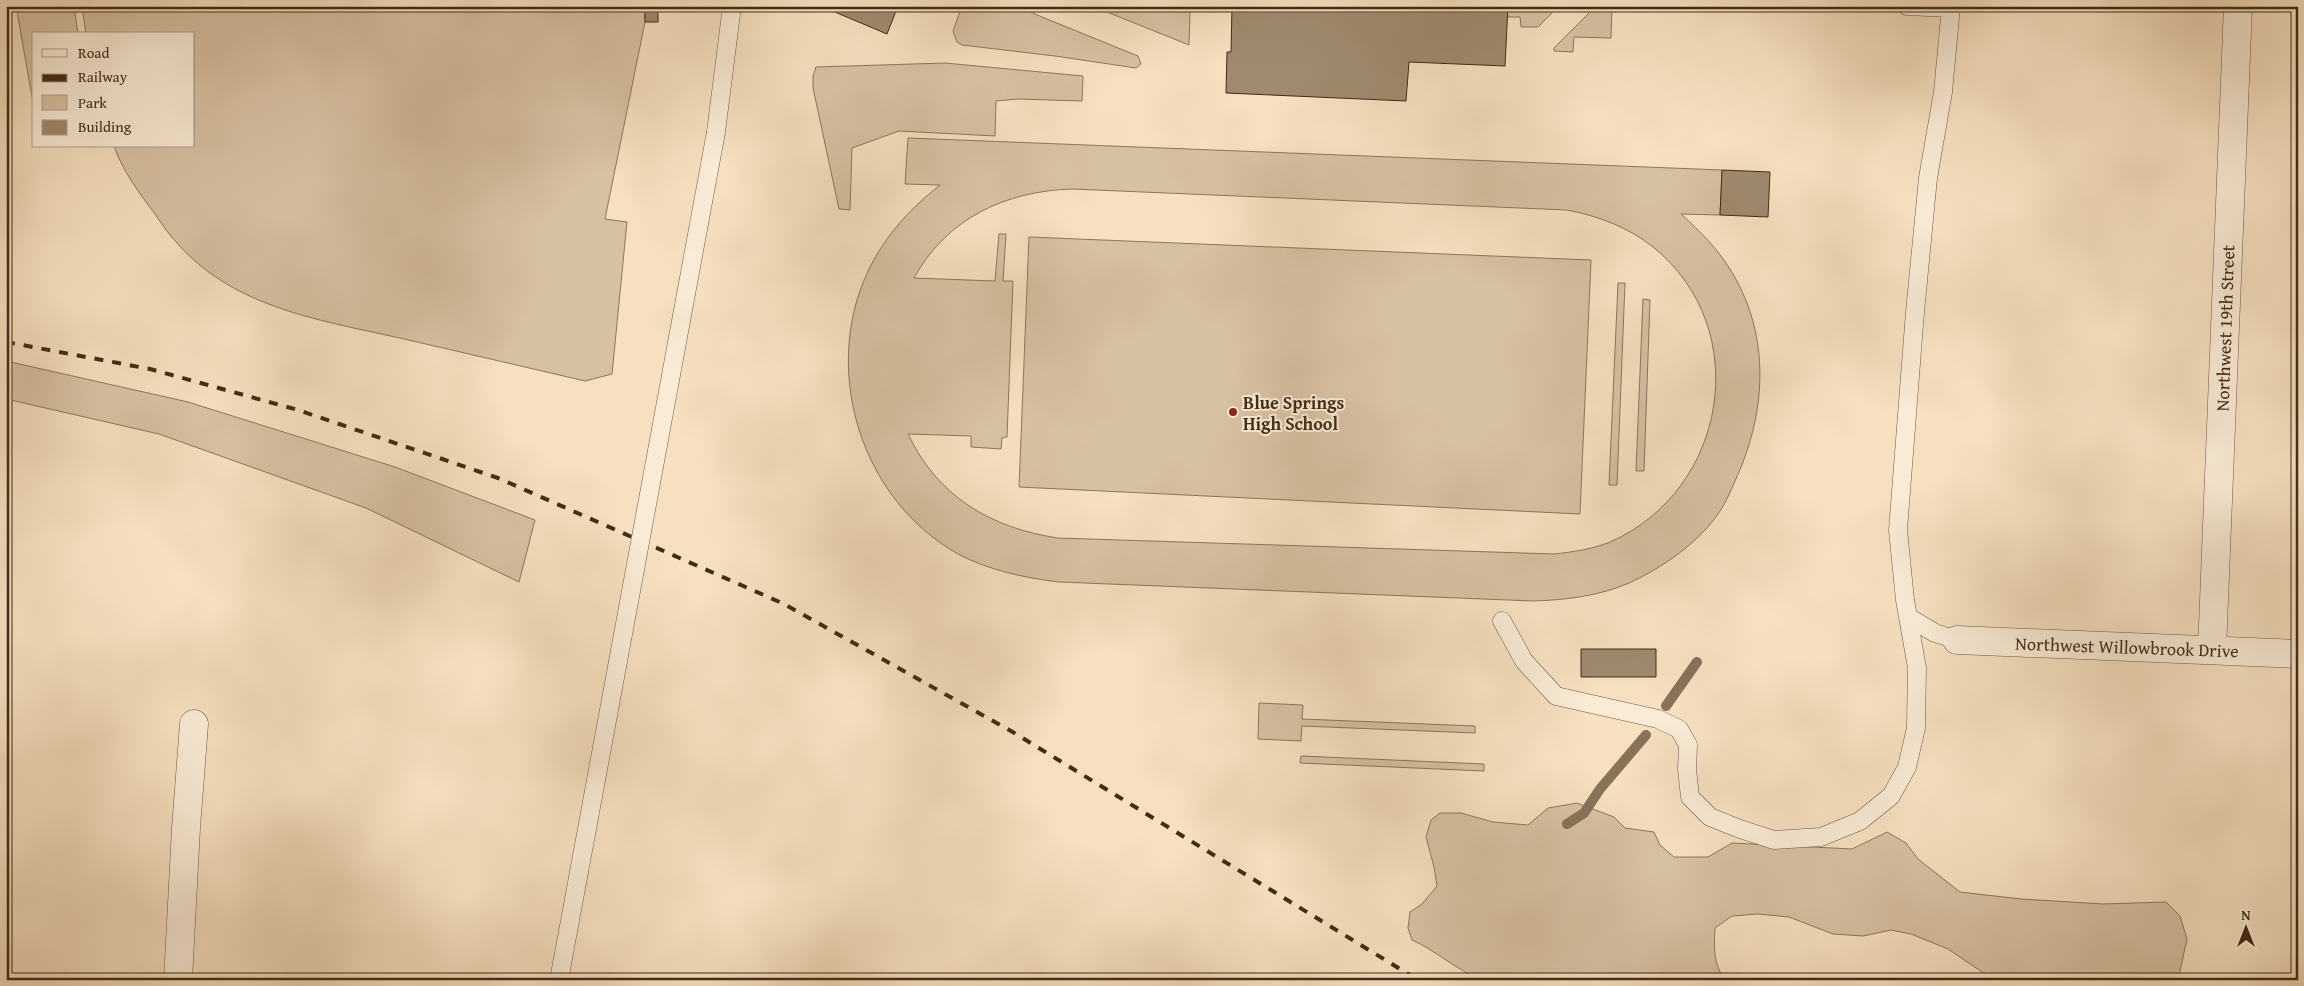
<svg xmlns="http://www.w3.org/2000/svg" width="2304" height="986" viewBox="0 0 2304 986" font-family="'Gentium Book Plus',serif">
<rect width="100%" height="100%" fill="#f6e0c0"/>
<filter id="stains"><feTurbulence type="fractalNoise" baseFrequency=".004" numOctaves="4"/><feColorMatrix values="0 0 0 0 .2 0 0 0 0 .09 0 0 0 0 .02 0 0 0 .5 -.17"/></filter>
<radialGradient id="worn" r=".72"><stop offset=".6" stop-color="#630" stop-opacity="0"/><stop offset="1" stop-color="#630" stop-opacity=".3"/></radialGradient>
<path fill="#d7c1a3" stroke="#8c765c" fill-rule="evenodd" d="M16,6H74L78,34H34V108Z
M82,6H645V22L605,219L627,222L612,374L585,381C525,367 465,353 404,339C325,321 235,309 178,244C169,235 162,224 155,214C140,194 122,170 114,146H194V34H86Z
M962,6H1015L1138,56L1141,64L1136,68L1055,56L962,45L957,42L953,31Z
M1092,6H1148V11L1190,12L1189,45Z
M1508,6H1559L1538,27H1521L1520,17H1507Z
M1596,6H1612L1611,38L1574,37L1573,52L1554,51V48Z
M945,63L1083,76L1082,101L1018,99L996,101L995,136L899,131L852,148L850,210L839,209L813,88V76L816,67Z
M908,138L1722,170L1720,215L1681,214C1701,232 1719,250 1733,274C1771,339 1766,414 1735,481C1731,490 1726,502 1720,511C1700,542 1662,568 1629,583C1599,596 1566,600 1533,601L1059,582C1025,578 988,570 958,554C854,496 816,352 879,251C895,225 916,204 940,185L905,184ZM1072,189L1567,210C1598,216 1628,227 1653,247C1755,329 1727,491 1610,542C1593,549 1573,552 1554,554L1058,538C991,528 938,497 908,434L971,436V447L1001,449L1002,438L1007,437L1013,281H1003L1006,234H999L995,281L914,278C947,218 1006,191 1072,189Z
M1029,237L1591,260L1580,514L1019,487Z
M1618,283H1625L1617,485H1609Z
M1643,299L1650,300L1644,471H1636Z
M6,361L188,402L395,467L535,520L519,582L366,508L159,434L6,399Z
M1259,703L1303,705L1302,719L1475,726V733L1302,726L1301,741L1258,739Z
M1301,756L1484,764V771L1300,763Z
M1577,803L1614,817L1625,828L1654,832L1660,845L1674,857H1708L1732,843L1852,849L1887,832L1906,843L1918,859L1960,892L2021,899L2103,904L2166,902L2180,916L2187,939L2178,980H1994L1948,949L1911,934L1891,930L1863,936L1833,934L1789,917L1758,914L1732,916L1715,928C1714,947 1713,964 1725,980H1483C1457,971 1437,951 1412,940L1408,928L1410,912L1422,904L1437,886L1434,867L1426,837L1431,820L1440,813H1461L1493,822L1528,825L1548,808Z"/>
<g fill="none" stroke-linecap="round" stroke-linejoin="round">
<path stroke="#887359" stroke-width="10" d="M1666,706L1697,662
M1567,824L1584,813L1600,789L1646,735"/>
</g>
<path fill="#9f8a6e" stroke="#412c16" d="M645,6H658V22H645Z
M830,6H898L887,34L830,10Z
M1232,6H1508L1505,66L1409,62L1406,101L1226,93L1227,52H1231Z
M1722,170L1770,172L1768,217L1720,215Z
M1581,649H1656V677H1581Z"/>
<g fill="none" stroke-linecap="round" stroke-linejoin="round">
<defs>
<path id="service" d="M1907,6L1951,8
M716,132L732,6
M1908,617L1935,633L1957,640
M1502,621L1524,661L1556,696L1658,719L1679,729L1688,745L1687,769L1690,797L1710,817L1740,829L1774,840L1821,837L1860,821L1891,796L1907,767L1916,728L1917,668L1905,600L1898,530L1915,312L1928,178L1943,92L1951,6"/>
<path id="minor" d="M1957,640L2298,654
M2212,650L2238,6
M178,980L186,828L194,724"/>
</defs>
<use href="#service" stroke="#6e5940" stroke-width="19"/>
<use href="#minor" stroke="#6e5940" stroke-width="29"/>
<use href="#service" stroke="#f9ebd6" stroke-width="18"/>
<use href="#minor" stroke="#f9ebd6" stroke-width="28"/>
<path stroke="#412c16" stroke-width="4" stroke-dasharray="9 9" stroke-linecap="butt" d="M6,342L150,369L298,410L498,478L784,604L1011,731L1418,980"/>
<defs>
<path id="service-bridge" d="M559,980L716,132"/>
</defs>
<use href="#service-bridge" stroke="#6e5940" stroke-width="19" stroke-linecap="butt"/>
<use href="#service-bridge" stroke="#f9ebd6" stroke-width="18"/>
</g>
<circle fill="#8f2418" stroke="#f9ebd6" stroke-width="2" cx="1233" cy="412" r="5"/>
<g text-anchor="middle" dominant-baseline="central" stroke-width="4" stroke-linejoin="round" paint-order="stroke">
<g font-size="18" fill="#412c16" stroke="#f9ebd6">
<text transform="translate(2225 328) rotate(-88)">Northwest 19th Street</text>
<text transform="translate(2127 647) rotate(2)">Northwest Willowbrook Drive</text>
</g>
<g font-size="18" font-weight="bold" fill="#412c16" stroke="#f9ebd6" text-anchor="start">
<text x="1243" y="402">Blue Springs<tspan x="1243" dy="21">High School</tspan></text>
</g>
</g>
<rect width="2304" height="986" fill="none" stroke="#f6e0c0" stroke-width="25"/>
<rect x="8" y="8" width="2289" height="971" fill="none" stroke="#412c16" stroke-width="2.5"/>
<rect x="12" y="12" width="2279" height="961" fill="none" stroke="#412c16"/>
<rect x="32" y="32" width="162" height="115" fill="#f9ebd6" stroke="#af9f89"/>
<rect x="42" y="49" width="25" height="8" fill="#f9ebd6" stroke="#af9f89"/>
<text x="78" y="58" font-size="15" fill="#412c16">Road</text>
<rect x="42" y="74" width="25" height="8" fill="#412c16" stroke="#af9f89"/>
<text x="78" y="82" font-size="15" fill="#412c16">Railway</text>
<rect x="42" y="95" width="25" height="15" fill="#d7c1a3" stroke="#af9f89"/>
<text x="78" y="108" font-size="15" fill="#412c16">Park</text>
<rect x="42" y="120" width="25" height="15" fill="#9f8a6e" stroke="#af9f89"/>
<text x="78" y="132" font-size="15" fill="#412c16">Building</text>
<g transform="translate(2246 928)" stroke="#f9ebd6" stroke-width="4" paint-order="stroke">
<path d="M0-4L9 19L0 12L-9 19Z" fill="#412c16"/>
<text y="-8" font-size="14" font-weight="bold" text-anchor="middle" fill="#412c16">N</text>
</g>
<rect width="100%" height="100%" filter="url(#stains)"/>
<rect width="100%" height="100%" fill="url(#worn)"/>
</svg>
